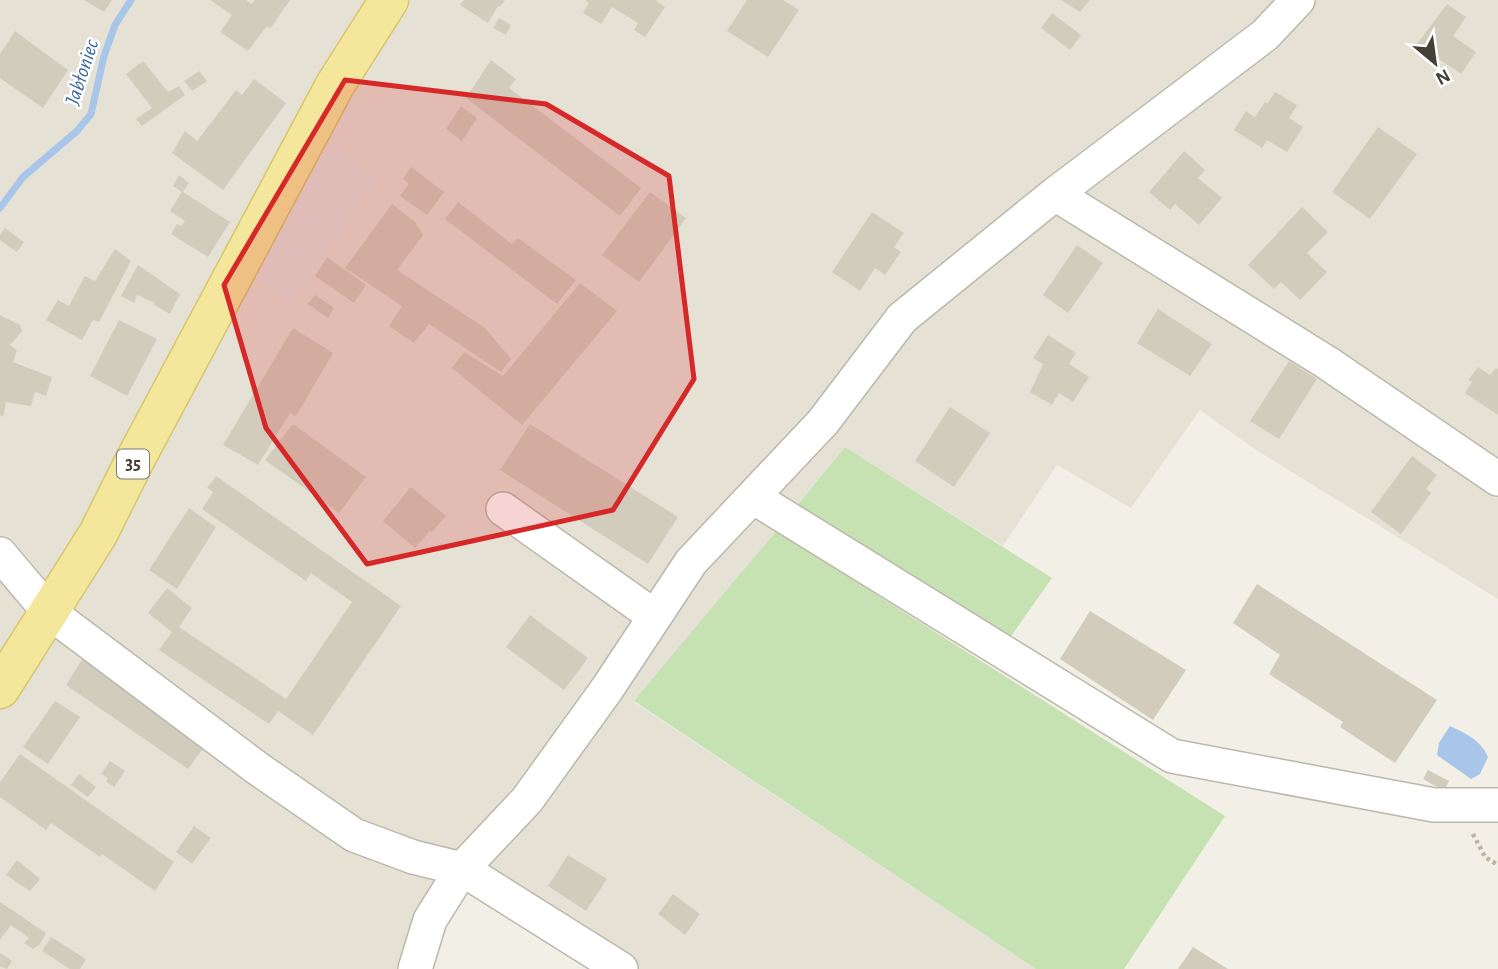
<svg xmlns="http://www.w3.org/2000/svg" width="1498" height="969" viewBox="0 0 1498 969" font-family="'Alegreya Sans',sans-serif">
<rect width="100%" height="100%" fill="#f1efe6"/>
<path fill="#e5e2d5" d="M0,0H1498V599L1256,450L1200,410L1131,508L1057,465L1003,546L845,447L634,702L1036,969H630L494,881L456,891L429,969H0Z"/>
<path fill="#c6e2b3" d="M845,447L1052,578L1009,639L795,508Z
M776,531L1225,816L1124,969H1036L634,701Z"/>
<path fill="#e3e1de" d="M330,143L376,177L293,304L256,275Z"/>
<path fill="#a8c6e9" d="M1450,726C1465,733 1481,740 1488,757L1480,774L1471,779L1437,755L1439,743Z"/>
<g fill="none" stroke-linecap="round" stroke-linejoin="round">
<path stroke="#a8c6e9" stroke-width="7" d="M0,208L23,177L77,131L91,114L104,56L115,25L131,0"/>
</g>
<path fill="#d2ccbd" d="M84,0H112L104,12Z
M210,0H246L252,4L255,0H290L270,29L267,26L248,51L220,32L232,15Z
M464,0H505L500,7L498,6L488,23L460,5Z
M585,0H655L665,7L645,37L634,30L638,23L612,7L601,24L583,13L589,3Z
M747,0H783L799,10L768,57L727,31Z
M1061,0H1090L1080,12Z
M1447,4L1466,17L1453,36L1476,52L1461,74L1417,44Z
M1052,13L1081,35L1070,50L1041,28Z
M499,18L511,25L506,35L493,28Z
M15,31L68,70L43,108L0,78V54Z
M491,60L516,79L509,88L641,188L620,216L466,98Z
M143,61L168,92L179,86L185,95L142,126L136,119L152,108L126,74Z
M199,71L207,81L192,91L184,81Z
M254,79L286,103L223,190L172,153L185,131L197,141L236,90L242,95Z
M1275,92L1297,105L1289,118L1303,127L1287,152L1267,140L1262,148L1234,130L1246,111L1255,117L1265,102L1267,104Z
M461,106L477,118L462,141L446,129Z
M1378,127L1417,154L1370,219L1332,192Z
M1184,151L1205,170L1198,178L1222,198L1199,225L1175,204L1170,210L1149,192Z
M411,167L444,192L427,215L400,196L409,184L403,179Z
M179,175L189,183L183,192L230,222L208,257L171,234L177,224L181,226L185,221L170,211L182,192L173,186Z
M650,192L686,218L639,282L602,255Z
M458,202L512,244L518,238L576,280L557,304L445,219Z
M392,204L415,222L423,235L397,270L485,328L511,359L501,372L429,324L414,343L389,326L402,306L345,268Z
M1302,207L1328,232L1307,253L1327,272L1300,300L1281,282L1274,289L1248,265Z
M872,212L904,233L894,247L901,252L885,275L875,268L860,291L832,272Z
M5,228L24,242L17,252L0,240V235Z
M1077,245L1103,263L1068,313L1043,295Z
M115,249L131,261L99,322L93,320L82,340L46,320L58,300L69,306L85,276L95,281Z
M327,257L366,285L354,303L315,276Z
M138,265L180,294L170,314L154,305L155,303L137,295L134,303L121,296Z
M580,283L617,311L522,425L452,368L464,352L503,376Z
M315,295L334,308L328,318L308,304Z
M1158,309L1212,344L1190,376L1137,343Z
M0,315L20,325L22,331L10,345L17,350L13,362L52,377L46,396L35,392L31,406L6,402L3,417L0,415Z
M119,320L157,339L127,396L90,376Z
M293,328L333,353L296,416L290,413L258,465L223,445Z
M1048,335L1076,353L1069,364L1089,377L1073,402L1059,393L1052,405L1030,392L1043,364L1033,358Z
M1289,361L1317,379L1279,439L1250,421Z
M1478,367L1490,375L1496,368L1498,369V415L1465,393L1472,382L1468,380Z
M950,407L990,433L954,487L915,461Z
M293,424L366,477L339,513L265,460Z
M530,424L678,517L648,564L500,470Z
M1412,456L1437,475L1426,489L1431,493L1401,534L1371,512Z
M216,476L401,606L313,735L278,711L269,724L159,650L172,632L148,613L167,588L192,608L179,627L286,699L352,602L311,573L306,581L202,509L213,492L207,488Z
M411,487L446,516L432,532L430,531L415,548L383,521Z
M189,508L216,527L177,589L149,570Z
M1257,584L1437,700L1395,763L1340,727L1343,722L1269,674L1280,655L1233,623Z
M1090,611L1186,670L1153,720L1060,659Z
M530,615L588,658L564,690L506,647Z
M85,655L207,743L188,769L66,685Z
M55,701L80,717L48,764L23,747Z
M20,754L174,862L155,891L102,854L100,857L51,823L46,830L0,797V782Z
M110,761L125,771L114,787L106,782L108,778L101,774Z
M1428,770L1449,781L1444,791L1423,779Z
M79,774L96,787L88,797L71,785Z
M194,826L211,838L192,864L176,852Z
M568,855L607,879L586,911L548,886Z
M17,860L40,879L30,891L6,875Z
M673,894L700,914L685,935L658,914Z
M0,902L46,933L40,944L33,949L24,943L29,938L11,925L0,940Z
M51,937L86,959L80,969H70L42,951Z
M1193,947L1228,969H1178Z
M0,953L12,961L7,969L0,966Z"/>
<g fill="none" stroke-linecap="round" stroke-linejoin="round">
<defs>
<path id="minor" d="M1055,194L1265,35L1298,0
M753,497L1172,756L1434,805H1498
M503,509L654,616
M0,554L49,612L257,768L354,835L413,857L462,869L621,969
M415,969L430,920L462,869L527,800L607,689L691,562L823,422L902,318L1055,194L1326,362L1498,479"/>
<path id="major" d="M0,689L98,534L136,458L335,85L389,0"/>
</defs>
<use href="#minor" stroke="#bcb8aa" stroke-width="36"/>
<use href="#major" stroke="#d7c66e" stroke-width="41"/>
<path stroke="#bcb59d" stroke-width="4.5" stroke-dasharray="3.5 3.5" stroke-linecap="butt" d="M1473,834L1485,857L1498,865"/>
<use href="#minor" stroke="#fff" stroke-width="33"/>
<use href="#major" stroke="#f4e79c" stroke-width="38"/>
</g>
<path fill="#d62828" fill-opacity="0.2" stroke="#d62828" stroke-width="5" stroke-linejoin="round" d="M345,80L546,104L669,176L694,379L613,510L367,564L266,428L224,285Z"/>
<g text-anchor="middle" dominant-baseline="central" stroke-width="5" stroke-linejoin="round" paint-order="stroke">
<rect fill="#fff" stroke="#7b7972" stroke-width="2" x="117" y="449.5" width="32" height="29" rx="5"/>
<g font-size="18" font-weight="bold" fill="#434036">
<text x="133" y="464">35</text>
</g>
<g font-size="21" font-style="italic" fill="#3a69a5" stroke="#fff">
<text transform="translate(82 72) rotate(-72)">Jabłoniec</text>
</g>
</g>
<g transform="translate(1435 63) rotate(151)" stroke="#ffffff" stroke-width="5" paint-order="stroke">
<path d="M0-5L12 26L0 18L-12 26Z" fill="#434036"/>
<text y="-10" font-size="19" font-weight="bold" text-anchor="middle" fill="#434036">N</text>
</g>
</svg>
